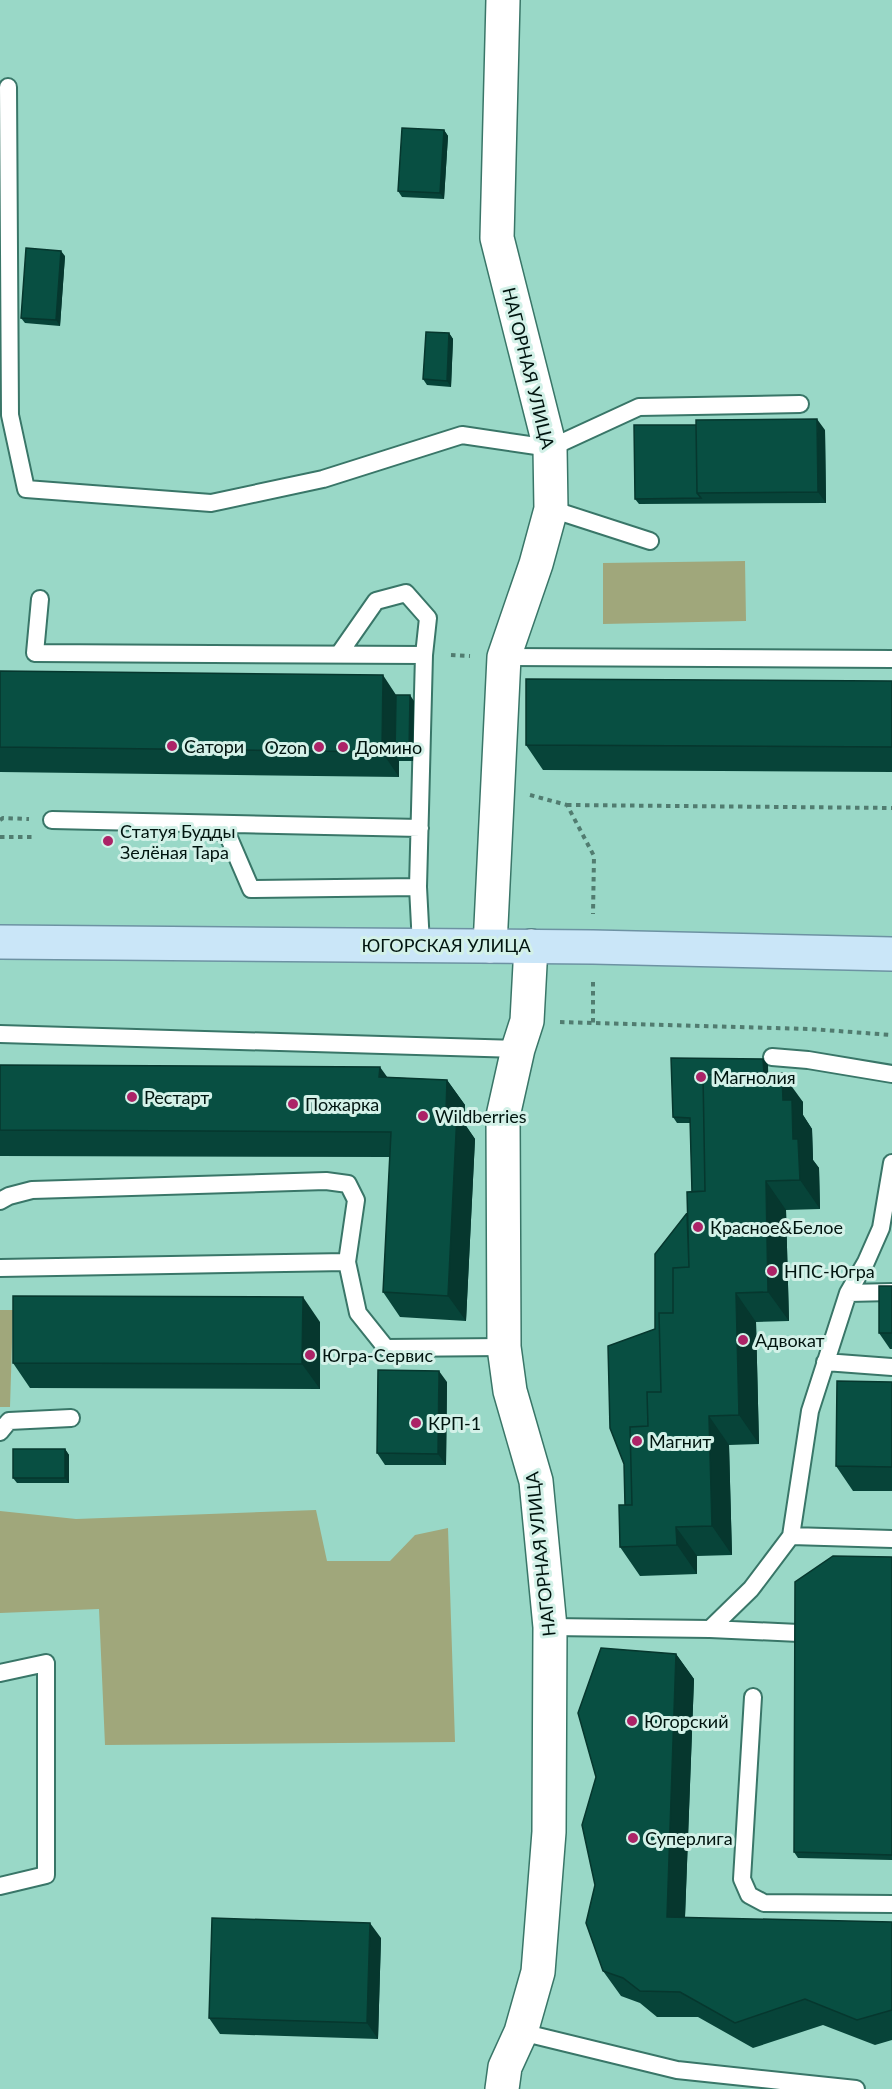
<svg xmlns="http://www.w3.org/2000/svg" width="892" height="2089" viewBox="0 0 892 2089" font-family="Lato,sans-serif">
<rect width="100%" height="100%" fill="#99d8c7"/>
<path fill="#a0a77b" d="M745,561L746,621L603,624V563Z
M0,1310H13L10,1407H0Z
M316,1510L327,1561H390L415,1535L448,1528L455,1742L105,1745L99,1609L0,1613V1511L76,1519Z"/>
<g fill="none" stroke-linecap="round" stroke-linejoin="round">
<defs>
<path id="service" d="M8,87L10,415L26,489L211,503L323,479L462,435L550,448L639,407L800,404
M551,509L650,541
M40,599L35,653L424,655L418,887L421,945
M339,654L376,601L406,593L428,618L424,655
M504,657L892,659
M52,820L420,828
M212,825L229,838L251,889L418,887
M0,1034L518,1049
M772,1057L808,1060L892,1074
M0,1201L9,1196L32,1190L326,1181L348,1184L356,1200L347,1262L358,1313L386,1348L504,1347
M0,1268L347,1262
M848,1293L892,1292
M825,1362L892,1367
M0,1432L9,1421L71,1418
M791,1536L892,1539
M550,1627L710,1629L799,1633
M710,1629L751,1589L791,1536L810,1411L848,1293L866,1262L881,1228L892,1163
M0,1673L46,1663V1875L0,1886
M753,1697L742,1879L749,1895L764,1903L892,1904
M521,2032L677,2070L856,2089"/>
<path id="minor" d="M490,946L504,657L536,564L551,509L550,448L497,238L503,0
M502,2089L505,2067L521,2032L538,1972L549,1832L550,1627L536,1481L510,1391L504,1347L503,1116L518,1049L527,1021L531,946"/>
<path id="primary" d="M0,942L593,947L892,954"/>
</defs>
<use href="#service" stroke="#397668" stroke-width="20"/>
<use href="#minor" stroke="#397668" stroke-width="36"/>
<use href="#primary" stroke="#6d92a3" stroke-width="36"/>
<path stroke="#517c70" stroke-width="4" stroke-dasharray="4.5 4.5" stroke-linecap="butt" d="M451,655L470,656
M530,795L567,805L594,856L593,914
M567,805L892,808
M0,820L3,818L29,819
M0,837H32
M593,982V1023
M560,1022L810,1029L892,1035"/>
<use href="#service" stroke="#fff" stroke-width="16"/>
<use href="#minor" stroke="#fff" stroke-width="33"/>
<use href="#primary" stroke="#cae6f8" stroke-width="33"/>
</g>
<path fill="#074439" d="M444,130L448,136L444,199L402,197L398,191Z
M65,256L60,326L25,323L21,318Z
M449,333L453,339L451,387L427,385L423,379Z
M825,430L826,503L639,504L635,499Z
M0,671L396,695L414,701L413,761H399V777L0,772Z
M892,681V772L543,770L526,745Z
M763,1059L768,1065V1073L803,1102V1115L812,1129L813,1160L819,1168L820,1209L786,1210L789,1321L756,1322L759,1444L729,1445L732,1555L697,1556V1574L640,1576L620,1547L625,1505L624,1464L655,1329L687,1213L692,1192L690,1123H677L673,1117Z
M0,1065L387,1077L447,1080L465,1105L464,1123L475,1139L466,1321L400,1317L383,1292L390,1157L0,1156Z
M892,1286V1349H890L879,1333Z
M320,1322V1389L30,1388L13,1363Z
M447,1382L446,1465H385L377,1453Z
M892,1382V1491H853L836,1466Z
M65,1449L69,1455V1483H17L13,1478Z
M892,1557V1860L798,1858L794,1852Z
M676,1654L694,1679L685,1918L892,1922V2040L875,2045L823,2025L753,2048L698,2017H657L640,2003L621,1996L603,1971Z
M381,1938L378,2039L220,2034L209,2018Z"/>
<path fill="#06372e" d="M444,130L448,136L444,199L440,193Z
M61,251L65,256L60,326L56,320Z
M449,333L453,339L451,387L447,381Z
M817,419L825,430L826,503L818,492Z
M383,675L400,701L395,755L399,761V777L382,752Z
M410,695L414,701L413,761L409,755Z
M763,1059L768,1065L769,1103L765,1097Z
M380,1067L398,1092L379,1077Z
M782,1073L803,1102V1115L812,1129L813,1160L819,1168L820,1209L800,1180L793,1139L783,1100Z
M447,1080L465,1105L464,1123L475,1139L466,1321L448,1296L446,1113Z
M766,1181L786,1210L789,1321L768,1292Z
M736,1293L756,1322L759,1444L739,1415Z
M303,1297L320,1322V1389L302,1364Z
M439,1371L447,1382L446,1465L438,1454Z
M709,1416L729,1445L732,1555L712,1526Z
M65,1449L69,1455V1483L65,1478Z
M676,1527L697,1556V1574L677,1545Z
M676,1654L694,1679L684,1942L667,1917Z
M370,1923L381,1938L378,2039L367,2023Z"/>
<path fill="#084f42" stroke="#06372e" stroke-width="1.5" d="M402,128L444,130L440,193L398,191Z
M26,248L61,251L56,320L21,318Z
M426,332L449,333L447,381L423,379Z
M817,419L818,492L697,493L696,420Z
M634,425H696L697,493L701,498L635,499Z
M0,671L383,675L382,752L0,747Z
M526,679L892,681V747L526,745Z
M396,695H410L409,755H395Z
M671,1058L763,1059L764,1073L703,1075L705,1191L692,1192L690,1118L673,1117Z
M0,1065L380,1067L379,1077L447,1080L446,1113L457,1114L448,1296L383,1292L391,1132L0,1130Z
M782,1073L783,1100H792L793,1139H798L800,1180L766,1181L768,1292L736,1293L739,1415L709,1416L712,1526L676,1527L677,1545L620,1547L619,1505H632L630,1427L648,1426L647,1392H661L659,1313H673V1268L689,1267L687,1192L705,1191L703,1075Z
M687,1213L689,1267L673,1268V1313H659L661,1392H647L648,1426L630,1427L632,1505H625L624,1464L610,1428L608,1346L655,1329V1254Z
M879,1286H892V1333H879Z
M13,1296L303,1297L302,1364L13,1363Z
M378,1370L439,1371L438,1454L377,1453Z
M837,1381L892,1382V1467L836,1466Z
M13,1449H65V1478H13Z
M833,1556L892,1557V1855L794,1852L795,1582Z
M601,1648L676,1654L667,1917L892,1922V2010L857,2020L805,1999L735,2023L680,1992L640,1991L623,1978L603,1971L586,1923L595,1885L582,1825L596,1777L578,1713Z
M212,1918L370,1923L367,2023L209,2018Z"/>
<g fill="#ac2367" stroke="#d3f1e8" stroke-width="2">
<circle cx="172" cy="746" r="6"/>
<circle cx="319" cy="747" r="6"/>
<circle cx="343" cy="747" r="6"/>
<circle cx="108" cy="841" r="6"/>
<circle cx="701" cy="1077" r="6"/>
<circle cx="132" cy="1097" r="6"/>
<circle cx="293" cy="1104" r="6"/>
<circle cx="423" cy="1116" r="6"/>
<circle cx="698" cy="1227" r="6"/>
<circle cx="772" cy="1271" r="6"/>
<circle cx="743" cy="1340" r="6"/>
<circle cx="310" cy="1355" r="6"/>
<circle cx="416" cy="1423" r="6"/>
<circle cx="637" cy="1441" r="6"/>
<circle cx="632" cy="1721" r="6"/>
<circle cx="633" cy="1838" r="6"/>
</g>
<g text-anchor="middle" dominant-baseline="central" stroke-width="6" stroke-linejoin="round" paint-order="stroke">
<g font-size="18" fill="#00140f" stroke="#d3f1e8">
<text transform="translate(529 368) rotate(76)">НАГОРНАЯ УЛИЦА</text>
<text x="446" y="945">ЮГОРСКАЯ УЛИЦА</text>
<text transform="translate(540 1554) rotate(-96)">НАГОРНАЯ УЛИЦА</text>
</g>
<g font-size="18" fill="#00140f" stroke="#d3f1e8" text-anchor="start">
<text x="184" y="746">Сатори</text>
<text x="307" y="747" text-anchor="end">Ozon</text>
<text x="355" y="747">Домино</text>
<text x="120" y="831">Статуя Будды<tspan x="120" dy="21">Зелёная Тара</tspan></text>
<text x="713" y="1077">Магнолия</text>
<text x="144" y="1097">Рестарт</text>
<text x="305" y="1104">Пожарка</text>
<text x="435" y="1116">Wildberries</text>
<text x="710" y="1227">Красное&amp;Белое</text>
<text x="784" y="1271">НПС-Югра</text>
<text x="755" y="1340">Адвокат</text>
<text x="322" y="1355">Югра-Сервис</text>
<text x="428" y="1423">КРП-1</text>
<text x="649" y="1441">Магнит</text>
<text x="644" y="1721">Югорский</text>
<text x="645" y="1838">Суперлига</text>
</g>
</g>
</svg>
